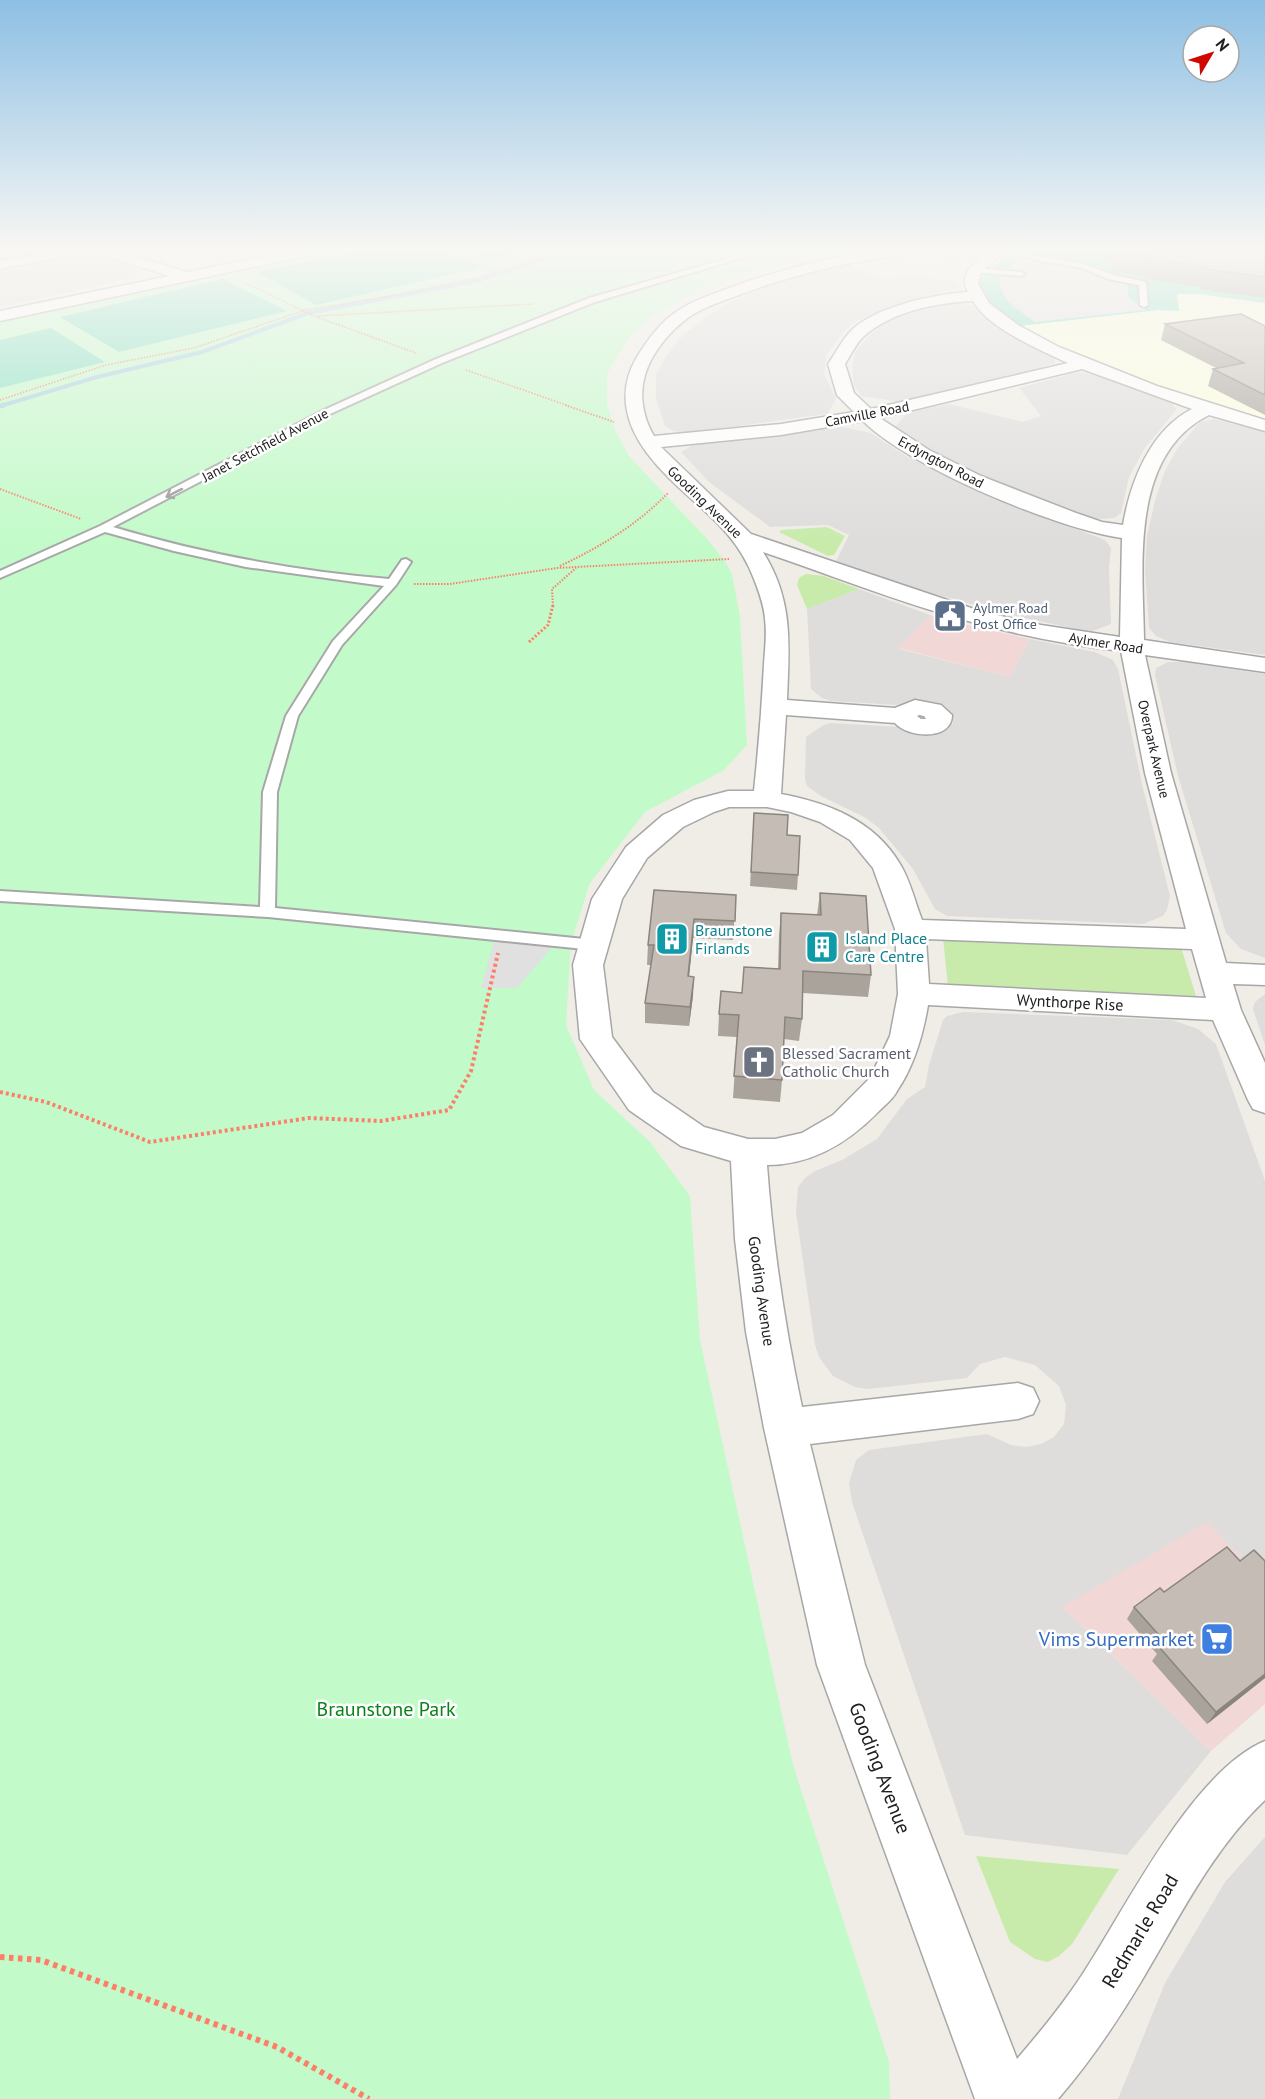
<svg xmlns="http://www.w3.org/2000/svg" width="1265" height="2099" viewBox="0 0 1265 2099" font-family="'PT Sans',sans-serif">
<rect width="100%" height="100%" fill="#f0ede6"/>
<path fill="#dedddc" d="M0,248H68L65,250L0,262Z
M88,251L138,268L134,278L0,307V268Z
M847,265L887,280L901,276L958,281L960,287L891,306L858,320L846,329L827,354L824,374L836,399L827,414L687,433L673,431L665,426L656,399V375L665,358L683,335L718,309L755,291L798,276Z
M948,302L973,306L1001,329L1055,357V363L986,383L900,402L861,396L854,385L852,366L855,351L871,334L887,322L930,306Z
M1078,372L1098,376L1171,403L1177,409L1144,449L1129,477L1121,513L1114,518L1100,519L1084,517L985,478L941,456L895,427L907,413L948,404L1023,422L1041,416L1019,388Z
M1214,419L1265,432V655L1170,642L1156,636L1149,628L1145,570L1147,536L1155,501L1164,473L1177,449L1200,422Z
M834,425L871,433L906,456L974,490L1105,540L1111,548L1109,567L1111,624L1093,631L1082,630L1024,618L916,589L836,561L849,535L828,525L770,527L709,482L681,452L694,444Z
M859,589L930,615L899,649L1010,677L1030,639L1095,652L1113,660L1118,669L1142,784L1170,896L1167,910L1163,916L1143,924L947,916L935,909L913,869L879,828L866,818L821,796L807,786L805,779L806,737L822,726L830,723L901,727L928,734L945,731L953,723L950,712L930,702L912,701L898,705L831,701L822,698L811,689L807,609Z
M1168,662H1184L1265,674V958L1241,949L1226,933L1178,776L1155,675L1156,668Z
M1265,994V1045L1253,1009L1255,1002Z
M963,1012L1172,1020L1198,1029L1216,1044L1265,1181V1582L1062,1607L1211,1751L1127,1855L965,1835L852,1502L849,1483L856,1460L869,1450L987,1434L1011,1445L1027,1447L1041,1444L1054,1437L1064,1424L1066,1405L1059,1386L1035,1365L1005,1357L980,1364L967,1378L868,1389L855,1387L833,1376L819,1357L815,1345L796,1212L798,1187L805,1178L815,1171L842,1160L877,1139L907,1099L925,1087L929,1065L943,1020L947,1016Z
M1265,1837V2099H1118L1165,1983L1225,1882Z"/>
<path fill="#f1d7d5" d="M930,615L980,628L1030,639L1010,677L898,648Z
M1207,1522L1265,1582V1704L1211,1751L1062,1607Z"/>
<path fill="#feffe0" d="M1177,294H1199L1265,303V420L1173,394L1079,358L1020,326L1158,310L1178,311Z"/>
<path fill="#c8ebab" d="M827,527L845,536L834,555L828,556L779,532L781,530Z
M806,574L824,576L859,589L807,609L797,585L799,578Z
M943,938L1181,947L1196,996L948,987Z
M976,1856L1119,1869L1072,1944L1059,1956L1048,1962L1035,1959L1010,1942Z"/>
<path fill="#c2fbc9" d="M347,248H861L772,266L705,289L653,314L628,339L607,374V404L616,432L629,456L707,539L724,560L732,574L740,617L747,745L724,770L645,812L590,883L571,943L566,1025L594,1090L650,1142L690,1196L700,1340L793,1765L889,2062L890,2099H0V322L256,265Z"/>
<path fill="#82e1c0" d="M375,248H439L483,267L316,305L257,272Z
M461,248H543L488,260Z
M1036,248H1239L1265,252V303L1199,294H1177L1179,311L1158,310L1020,326L998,312L984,297L978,284C991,262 1013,254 1036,248Z
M223,279L287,311L119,352L60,317Z
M51,328L105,362L0,388V340Z"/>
<path fill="#e0e0e0" d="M1021,258L1075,268L1127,284L1129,298L1146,310L1035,322L1008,302L1000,287L1001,275Z
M497,930L562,936L517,988H481Z"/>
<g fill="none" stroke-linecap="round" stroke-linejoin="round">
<path stroke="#a5d0df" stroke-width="4" d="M0,406L97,377L202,352L308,313L476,281L548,258L561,248"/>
<path stroke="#a5d0df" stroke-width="5" d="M0,406L4,405"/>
<defs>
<path id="service" d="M764,248H774L595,302L442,363L330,414L113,527C203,554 295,571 389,579L402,560L406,559L411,562L396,585L342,645L298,716L277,792L275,908L594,940L602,945L599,949L594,950L268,917L0,901V891L260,907L263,792L286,716L333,641L384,586L246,567L174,551L105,532L0,578V571L100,526L324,410L436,359L589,298Z
M996,248H1007L1041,257L1084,264L1113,275L1146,282L1148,305L1144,307L1140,305L1139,285L1108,279L1082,268L1041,261Z
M976,268L1021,272L1025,274L1021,276L973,272Z"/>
<path id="minor" d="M67,248H108L187,272L305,248H331L324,252L0,321V311L169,276L91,251L0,269V261Z
M891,248H928L921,252C859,260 798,272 739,295C722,301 704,307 689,317C670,331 652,352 645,375C639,395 643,418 654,436L781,424L854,412L837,395L828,364C835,354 841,342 849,333C872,307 935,294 968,292C958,274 974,262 988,252L987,248H1001L1002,253L981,272L978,284L989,303L1018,325L1059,347L1157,386L1265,420V431L1209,415C1129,455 1143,566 1144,640L1265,658V672L1145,655L1171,773L1226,963L1265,965V985L1233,984L1241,1010L1265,1063V1113L1253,1109L1248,1100L1213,1020L928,1005C923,1035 914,1066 897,1091C893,1099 885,1105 879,1111C848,1143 812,1165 767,1165C773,1247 785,1327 802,1407L1018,1383L1033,1388L1039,1401L1033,1414L1018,1419L810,1444L865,1665L1017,2059C1041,2031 1064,2003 1084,1972C1127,1906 1193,1771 1265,1741V1800C1212,1850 1179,1918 1142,1980C1117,2022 1090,2062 1058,2099H975L817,1665L764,1428L746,1332L735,1239L731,1161L681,1146L629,1110L580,1039L573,965L592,899L626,847L663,815L694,800L728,791H754L755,781C759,742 762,703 764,664C765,649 767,633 765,619C764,605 759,592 754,579C732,520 683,501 647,453C625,424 617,390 637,357C648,339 661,321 679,310C693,301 709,295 724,290C779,269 834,256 891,248ZM973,301C988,328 1040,350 1068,363L871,409L854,393L845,364C850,356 856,344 863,337C892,311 935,303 973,301ZM1082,369L1192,409C1150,430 1130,483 1123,525L1102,522L1076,513L981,476L929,450L880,418ZM863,421C909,467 1057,529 1122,538L1120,637L1041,625L983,612L751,534L661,447L781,435ZM763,552C831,575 898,602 968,621C1018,635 1069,645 1121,651L1145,773L1186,929L922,920C915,902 910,880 900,864C874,820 828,803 781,794L786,715L895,723C908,738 952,741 952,715L941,705L915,700L895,708L787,700C789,645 794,601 763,552ZM919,715L924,716L926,719H921L917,716ZM729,807H767L791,812L820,822L850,840L873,868L895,929L898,994L890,1036L870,1078L833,1115L802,1133L775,1139H748L704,1127L653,1092L612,1037L603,965L622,899L647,858L683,827L714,812ZM926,939L1192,949L1206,998L929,984Z"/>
</defs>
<use href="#service" stroke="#a7a7a7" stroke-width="4"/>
<use href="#minor" stroke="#a7a7a7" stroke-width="3"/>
<path stroke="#fd7f6a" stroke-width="1.5" stroke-dasharray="1.5 1.5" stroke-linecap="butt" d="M940,250L965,251
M940,252L960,260
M246,283L314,316L416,353
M318,316L532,304
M466,370L569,406
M0,400L106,365L194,348L302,311L406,293L480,277L549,254L553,248"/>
<path stroke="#fd7f6a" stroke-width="2" stroke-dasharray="1.5 1.5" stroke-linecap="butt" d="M565,405L614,422
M0,489L81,519
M560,566C600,547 637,525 668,493
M414,584H450L557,568L729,559
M553,606L552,589L576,568"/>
<path stroke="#fd7f6a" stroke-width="3" stroke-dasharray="2 2" stroke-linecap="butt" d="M529,642L548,625L553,605"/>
<path stroke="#fd7f6a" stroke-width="4" stroke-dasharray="3 3" stroke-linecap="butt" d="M0,1092L46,1102L150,1142L309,1118L381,1121L449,1110L471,1071L498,953"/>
<path stroke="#fd7f6a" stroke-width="6" stroke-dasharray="4.5 4.5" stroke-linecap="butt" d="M0,1957L41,1960L277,2047L369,2099"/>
<use href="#service" fill="#fff" fill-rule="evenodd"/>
<use href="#minor" fill="#fff" fill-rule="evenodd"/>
</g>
<path fill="#a9a39c" d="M1109,248H1265V298L1200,289L1201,287L1145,279V276L1112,271L1114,262L1106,261Z
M1165,324L1265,326V415L1208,386L1213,369L1216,368L1161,340Z
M754,813L787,835L798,875L797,890L750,886Z
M820,893L871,975L868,997L803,993L802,1019L799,1041L784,1039L782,1080L780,1102L733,1098L737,1037L718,1036L719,1014L742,993L778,969L779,935L781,913L817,915Z
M736,895L733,940L693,938L689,976L693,996L689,1026L645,1023V1003L651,965H647L648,945Z
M1164,1592L1265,1678L1207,1724L1152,1661L1157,1654L1127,1619L1134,1607Z"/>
<path fill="#8a847f" d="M694,919L693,938L687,996L688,976Z
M694,977L693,996L689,1026L690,1007Z
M1265,1674V1678L1207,1724L1216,1712Z"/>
<path fill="#c5bdb5" stroke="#8a847f" stroke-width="1.5" d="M1120,248H1265V277L1205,269L1207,267L1149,259L1151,256L1116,252Z
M1241,314L1265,326V395L1213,369L1244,363L1165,324Z
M754,813L788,815L787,835L800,836L798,875L751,872Z
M654,890L736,895L735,921L694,919L688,976L694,977L690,1007L645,1003L654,945H648Z
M820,893L866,896L871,975L803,971L802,1019L785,1017L782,1080L734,1076L739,1015L719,1014L721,991L742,993L744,967L780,969L781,913L821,915Z
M1227,1547L1240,1561L1254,1550L1265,1561V1674L1216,1712L1160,1648L1167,1644L1134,1607L1160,1588L1164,1592Z"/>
<defs><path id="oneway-shaft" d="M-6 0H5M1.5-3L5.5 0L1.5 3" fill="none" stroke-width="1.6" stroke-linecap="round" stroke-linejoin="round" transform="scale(1.5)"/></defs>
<use stroke="#9b9b9b" href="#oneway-shaft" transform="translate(174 493) rotate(153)"/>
<linearGradient id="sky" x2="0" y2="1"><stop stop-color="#8dbfe4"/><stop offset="0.46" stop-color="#f8f7f4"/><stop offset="1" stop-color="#f8f7f4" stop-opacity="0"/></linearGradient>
<rect width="1265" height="542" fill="url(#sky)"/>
<defs>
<symbol id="civic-square" viewBox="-11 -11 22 22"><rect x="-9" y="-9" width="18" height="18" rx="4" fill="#5c6f8a" stroke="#fff"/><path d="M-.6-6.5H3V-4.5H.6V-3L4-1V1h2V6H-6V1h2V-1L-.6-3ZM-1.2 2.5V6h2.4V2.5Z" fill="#fff"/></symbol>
<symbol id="building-square" viewBox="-11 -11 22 22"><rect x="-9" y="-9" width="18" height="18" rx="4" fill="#0f9aa8" stroke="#fff"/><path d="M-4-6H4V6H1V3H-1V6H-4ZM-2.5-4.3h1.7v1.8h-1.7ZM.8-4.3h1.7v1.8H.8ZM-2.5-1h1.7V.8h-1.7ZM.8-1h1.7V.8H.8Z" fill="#fff"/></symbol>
<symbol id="church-square" viewBox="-11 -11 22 22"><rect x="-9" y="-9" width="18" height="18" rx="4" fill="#6b7280" stroke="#fff"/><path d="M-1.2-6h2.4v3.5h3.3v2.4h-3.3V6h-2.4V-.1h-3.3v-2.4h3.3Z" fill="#fff"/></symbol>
<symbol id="supermarket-square" viewBox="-11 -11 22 22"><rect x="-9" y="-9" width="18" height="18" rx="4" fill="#3f7fe0" stroke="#fff"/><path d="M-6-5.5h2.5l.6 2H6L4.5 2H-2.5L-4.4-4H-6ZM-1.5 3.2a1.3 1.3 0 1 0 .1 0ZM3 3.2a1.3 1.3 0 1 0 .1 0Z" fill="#fff"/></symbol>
</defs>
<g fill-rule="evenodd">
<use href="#civic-square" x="931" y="597" width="38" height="38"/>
<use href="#building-square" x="653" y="920" width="38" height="38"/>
<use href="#building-square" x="803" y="928" width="38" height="38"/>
<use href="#church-square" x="740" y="1043" width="38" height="38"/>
<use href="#supermarket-square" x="1198" y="1620" width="38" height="38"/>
</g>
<g text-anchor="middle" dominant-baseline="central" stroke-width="5" stroke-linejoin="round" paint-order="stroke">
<g font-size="14" fill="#202020" stroke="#fff">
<text transform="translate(867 414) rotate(-11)">Camville Road</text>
<text transform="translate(265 445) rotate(-28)">Janet Setchfield Avenue</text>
<text transform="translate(941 462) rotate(28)">Erdyngton Road</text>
<text transform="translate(705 502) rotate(44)">Gooding Avenue</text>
<text transform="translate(1106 643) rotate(9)">Aylmer Road</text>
<text transform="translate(1154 749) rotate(77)">Overpark Avenue</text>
</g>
<g font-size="14" fill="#4e5e75" stroke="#fff" text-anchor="start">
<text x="973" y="608">Aylmer Road<tspan x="973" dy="16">Post Office</tspan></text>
</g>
<g font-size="16" fill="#0d838f" stroke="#fff" text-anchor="start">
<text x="695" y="930">Braunstone<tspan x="695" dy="18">Firlands</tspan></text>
<text x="845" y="938">Island Place<tspan x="845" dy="18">Care Centre</tspan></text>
</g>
<g font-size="16" fill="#202020" stroke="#fff">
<text transform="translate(1070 1002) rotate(3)">Wynthorpe Rise</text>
<text transform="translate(762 1291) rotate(82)">Gooding Avenue</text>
</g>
<g font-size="16" fill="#5b616d" stroke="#fff" text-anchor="start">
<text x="782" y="1053">Blessed Sacrament<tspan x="782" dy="18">Catholic Church</tspan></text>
</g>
<g font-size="20" fill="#366cbe" stroke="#fff" text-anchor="end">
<text x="1194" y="1639">Vims Supermarket</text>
</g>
<g font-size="20" fill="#098218" stroke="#fff">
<text x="386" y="1709">Braunstone Park</text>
</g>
<g font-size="20" fill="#202020" stroke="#fff">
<text transform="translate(880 1768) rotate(69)">Gooding Avenue</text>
<text transform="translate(1140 1931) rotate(-59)">Redmarle Road</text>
</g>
</g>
<g transform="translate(1211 54) rotate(51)"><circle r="28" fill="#ffffff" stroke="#a6a6a6" stroke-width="1.5"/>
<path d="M0-4.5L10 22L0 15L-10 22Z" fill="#cf0800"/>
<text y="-9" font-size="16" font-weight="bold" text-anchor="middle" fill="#202020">N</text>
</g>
</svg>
